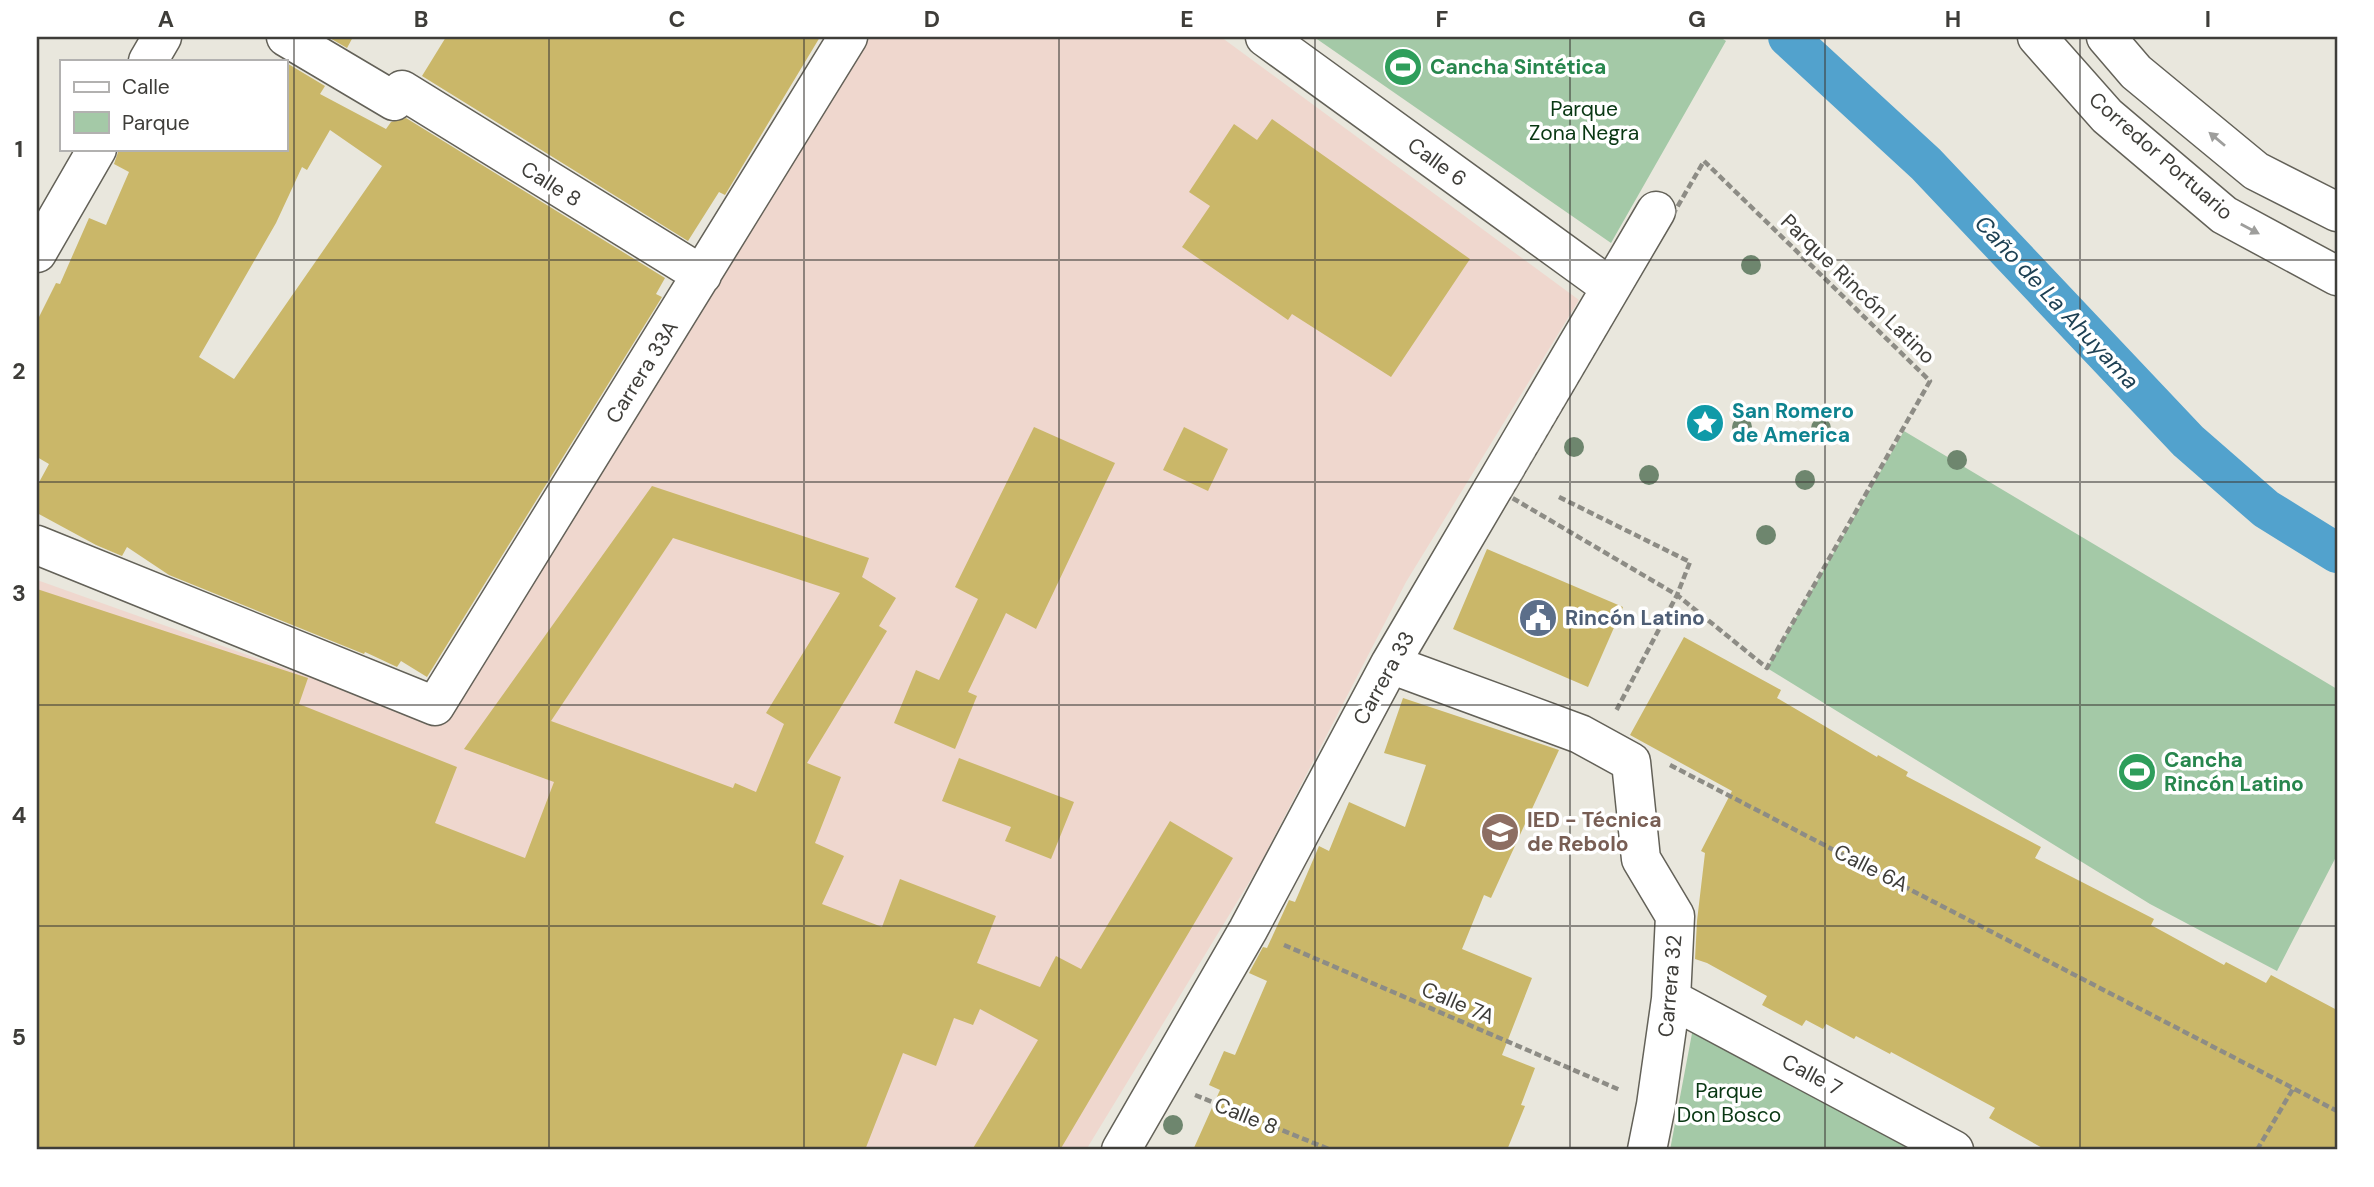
<svg xmlns="http://www.w3.org/2000/svg" width="2374" height="1187" viewBox="0 0 2374 1187" font-family="'DM Sans',sans-serif">
<rect width="100%" height="100%" fill="#e9e7dd"/>
<path fill="#efd7ce" d="M870,37H1221L1579,300L1406,582L1259,866L1086,1150H37V580L441,724L487,659Z"/>
<path fill="#a4c9a7" d="M1314,37H1720L1726,41L1611,243Z
M1904,431L2337,689V855L2277,971L2150,904L1767,668Z
M1693,1028L1913,1150H1670Z"/>
<g fill="none" stroke-linecap="round" stroke-linejoin="round">
<path stroke="#52a2cd" stroke-width="40" d="M1788,37L1926,164L2188,441L2266,509L2337,553"/>
</g>
<path fill="#cab769" fill-rule="evenodd" d="M328,37H353L347,48Z
M446,37H820L725,195L719,192L688,241L422,76Z
M285,62L325,86L320,94L386,129L391,122L406,118L665,278L656,294L662,297L427,677L401,661L397,667L365,652L364,654L169,575L127,547L122,556L96,545L37,513V486L49,464L37,457V321L56,283L60,284L89,218L106,225L129,172L114,164L119,149H285ZM330,130L382,166L234,379L199,357L276,223L302,167L307,170Z
M1272,119L1470,259L1391,377L1292,314L1288,320L1182,247L1210,206L1189,192L1234,124L1257,140Z
M1034,427L1115,463L1036,629L1006,613L968,692L977,696L955,749L894,723L916,670L939,680L978,599L955,587Z
M1184,427L1228,449L1208,491L1163,470Z
M652,486L869,558L862,577L896,598L879,626L887,631L807,763L841,777L815,843L844,856L822,904L882,927L900,879L996,916L977,963L1040,987L1056,956L1081,969L1170,821L1233,858L1060,1150H972L1038,1040L980,1009L973,1025L954,1018L936,1066L903,1053L865,1150H37V589L308,678L299,704L457,767L435,823L525,858L554,782L464,749ZM673,538L840,593L766,713L784,724L756,792L735,783L733,788L551,721Z
M1487,549L1623,607L1588,687L1453,629Z
M1684,637L1781,690L1777,698L1877,757L1878,755L1908,772L1906,776L2041,847L2035,858L2154,919L2151,925L2224,965L2226,962L2266,983L2271,975L2337,1010V1150H2046L1989,1118L1995,1108L1891,1052L1890,1054L1856,1036L1854,1039L1826,1024L1823,1029L1806,1020L1802,1026L1762,1005L1767,996L1707,963L1695,959L1697,921L1705,853L1701,851L1732,791L1630,735Z
M1403,698L1559,750L1491,898L1484,895L1462,949L1532,978L1502,1055L1535,1068L1521,1105L1525,1106L1507,1150H1193L1220,1090L1209,1085L1224,1051L1235,1055L1267,981L1249,973L1263,947L1267,948L1289,900L1295,902L1319,846L1329,851L1349,802L1405,827L1426,765L1384,753Z
M959,758L1074,802L1051,859L1005,841L1011,827L942,801Z"/>
<g fill="none" stroke-linecap="round" stroke-linejoin="round">
<defs>
<path id="minor" d="M286,37L394,101
M1265,37L1610,287
M148,61L162,37
M402,90L702,275
M37,253L97,149
M37,545L435,706L848,37
M1390,664L1580,734L1631,762L1641,859L1675,916L1671,999L1656,1105L1647,1150
M1671,999L1954,1150
M1121,1150L1248,930L1390,664L1656,211"/>
<path id="major" d="M2037,37L2107,116L2224,215L2337,276
M2106,37L2136,72L2256,171L2337,212"/>
</defs>
<use href="#minor" stroke="#636158" stroke-width="41"/>
<use href="#major" stroke="#636158" stroke-width="41"/>
<path stroke="#8d8c85" stroke-width="4.5" stroke-dasharray="7 3.5" stroke-linecap="butt" d="M1704,161L1930,381L1767,668L1677,595L1509,496Z
M1559,497L1690,562L1677,595L1616,711
M1670,765L2337,1111
M1284,945L1620,1090
M1195,1095L1331,1150
M2257,1150L2294,1087"/>
<use href="#minor" stroke="#fff" stroke-width="38"/>
<use href="#major" stroke="#fff" stroke-width="38"/>
</g>
<g fill="#6e866e">
<circle cx="1751" cy="265" r="10"/>
<circle cx="1742" cy="427" r="10"/>
<circle cx="1821" cy="428" r="10"/>
<circle cx="1574" cy="447" r="10"/>
<circle cx="1957" cy="460" r="10"/>
<circle cx="1649" cy="475" r="10"/>
<circle cx="1805" cy="480" r="10"/>
<circle cx="1766" cy="535" r="10"/>
<circle cx="1173" cy="1125" r="10"/>
</g>
<defs><path id="oneway-solid" d="M-6-.8H1V-3.2L6.5 0L1 3.2V.8H-6Z" transform="scale(1.75)"/></defs>
<g fill="#9e9e9c">
<use href="#oneway-solid" transform="translate(2217 139) rotate(-140)"/>
<use href="#oneway-solid" transform="translate(2250 229) rotate(28)"/>
</g>
<path fill="none" stroke="#3e3d39" stroke-width="2" stroke-opacity="0.55" d="M294,37V1150M549,37V1150M804,37V1150M1059,37V1150M1315,37V1150M1570,37V1150M1825,37V1150M2080,37V1150M37,260H2337M37,482H2337M37,705H2337M37,926H2337"/>
<defs>
<symbol id="stadium-disc" viewBox="-11 -11 22 22"><circle r="9.5" fill="#2e9e5b" stroke="#fff"/><path d="M0-5a6.5 5 0 1 0 0 10a6.5 5 0 1 0 0-10ZM-3.5-1.8h7v3.6h-7Z" fill="#fff"/></symbol>
<symbol id="sight-disc" viewBox="-11 -11 22 22"><circle r="9.5" fill="#0f9aa8" stroke="#fff"/><path d="M0-6L1.8-2.2L6-1.7L2.9 1.2L3.7 5.4L0 3.3L-3.7 5.4L-2.9 1.2L-6-1.7L-1.8-2.2Z" fill="#fff"/></symbol>
<symbol id="civic-disc" viewBox="-11 -11 22 22"><circle r="9.5" fill="#5c6f8a" stroke="#fff"/><path d="M-.6-6.5H3V-4.5H.6V-3L4-1V1h2V6H-6V1h2V-1L-.6-3ZM-1.2 2.5V6h2.4V2.5Z" fill="#fff"/></symbol>
<symbol id="school-disc" viewBox="-11 -11 22 22"><circle r="9.5" fill="#8d6e63" stroke="#fff"/><path d="M0-5L7-2L0 1L-7-2ZM-4 1L0 2.5L4 1V4Q0 6-4 4Z" fill="#fff"/></symbol>
</defs>
<g fill-rule="evenodd">
<use href="#stadium-disc" x="1381" y="45" width="44" height="44"/>
<use href="#sight-disc" x="1683" y="401" width="44" height="44"/>
<use href="#civic-disc" x="1516" y="596" width="44" height="44"/>
<use href="#stadium-disc" x="2115" y="750" width="44" height="44"/>
<use href="#school-disc" x="1478" y="810" width="44" height="44"/>
</g>
<g text-anchor="middle" dominant-baseline="central" stroke-width="7" stroke-linejoin="round" paint-order="stroke">
<g font-size="21" font-weight="bold" fill="#27864d" stroke="#fff" text-anchor="start">
<text x="1430" y="67">Cancha Sintética</text>
<text x="2164" y="760">Cancha<tspan x="2164" dy="24">Rincón Latino</tspan></text>
</g>
<g font-size="21" fill="#093713" stroke="#fff">
<text x="1584" y="109">Parque<tspan x="1584" dy="24">Zona Negra</tspan></text>
<text x="1729" y="1091">Parque<tspan x="1729" dy="24">Don Bosco</tspan></text>
</g>
<g font-size="21" fill="#3e3d39" stroke="#fff">
<text transform="translate(2161 156) rotate(41)">Corredor Portuario</text>
<text transform="translate(1437 162) rotate(36)">Calle 6</text>
<text transform="translate(551 184) rotate(32)">Calle 8</text>
<text transform="translate(1858 289) rotate(44)">Parque Rincón Latino</text>
<text transform="translate(642 372) rotate(-58)">Carrera 33A</text>
<text transform="translate(1384 678) rotate(-61)">Carrera 33</text>
<text transform="translate(1871 868) rotate(27)">Calle 6A</text>
<text transform="translate(1670 986) rotate(-85)">Carrera 32</text>
<text transform="translate(1458 1003) rotate(23)">Calle 7A</text>
<text transform="translate(1812 1075) rotate(28)">Calle 7</text>
<text transform="translate(1246 1116) rotate(22)">Calle 8</text>
</g>
<g font-size="21" font-weight="bold" fill="#0d838f" stroke="#fff" text-anchor="start">
<text x="1732" y="411">San Romero<tspan x="1732" dy="24">de America</tspan></text>
</g>
<g font-size="21" font-weight="bold" fill="#4e5e75" stroke="#fff" text-anchor="start">
<text x="1565" y="618">Rincón Latino</text>
</g>
<g font-size="21" font-weight="bold" fill="#785e54" stroke="#fff" text-anchor="start">
<text x="1527" y="820">IED - Técnica<tspan x="1527" dy="24">de Rebolo</tspan></text>
</g>
<g font-size="23" font-style="italic" fill="#1e4154" stroke="#fff">
<text transform="translate(2057 302) rotate(47)">Caño de La Ahuyama</text>
</g>
</g>
<rect width="2374" height="1187" fill="none" stroke="#ffffff" stroke-width="77"/>
<rect x="60" y="60" width="228" height="91" fill="#ffffff" stroke="#b2b1b0" stroke-width="2"/>
<rect x="74" y="82" width="35" height="10" fill="#ffffff" stroke="#b2b1b0" stroke-width="2"/>
<text x="122" y="94" font-size="21" fill="#3e3d39">Calle</text>
<rect x="74" y="112" width="35" height="21" fill="#a4c9a7" stroke="#b2b1b0" stroke-width="2"/>
<text x="122" y="130" font-size="21" fill="#3e3d39">Parque</text>
<rect x="38" y="38" width="2298" height="1110" fill="none" stroke="#3e3d39" stroke-width="2.5"/>
<g font-size="23" text-anchor="middle" font-weight="bold" fill="#3e3d39">
<text x="166" y="27">A</text>
<text x="421" y="27">B</text>
<text x="677" y="27">C</text>
<text x="932" y="27">D</text>
<text x="1187" y="27">E</text>
<text x="1442" y="27">F</text>
<text x="1697" y="27">G</text>
<text x="1953" y="27">H</text>
<text x="2208" y="27">I</text>
<text x="19" y="157">1</text>
<text x="19" y="379">2</text>
<text x="19" y="601">3</text>
<text x="19" y="823">4</text>
<text x="19" y="1045">5</text>
</g>
</svg>
